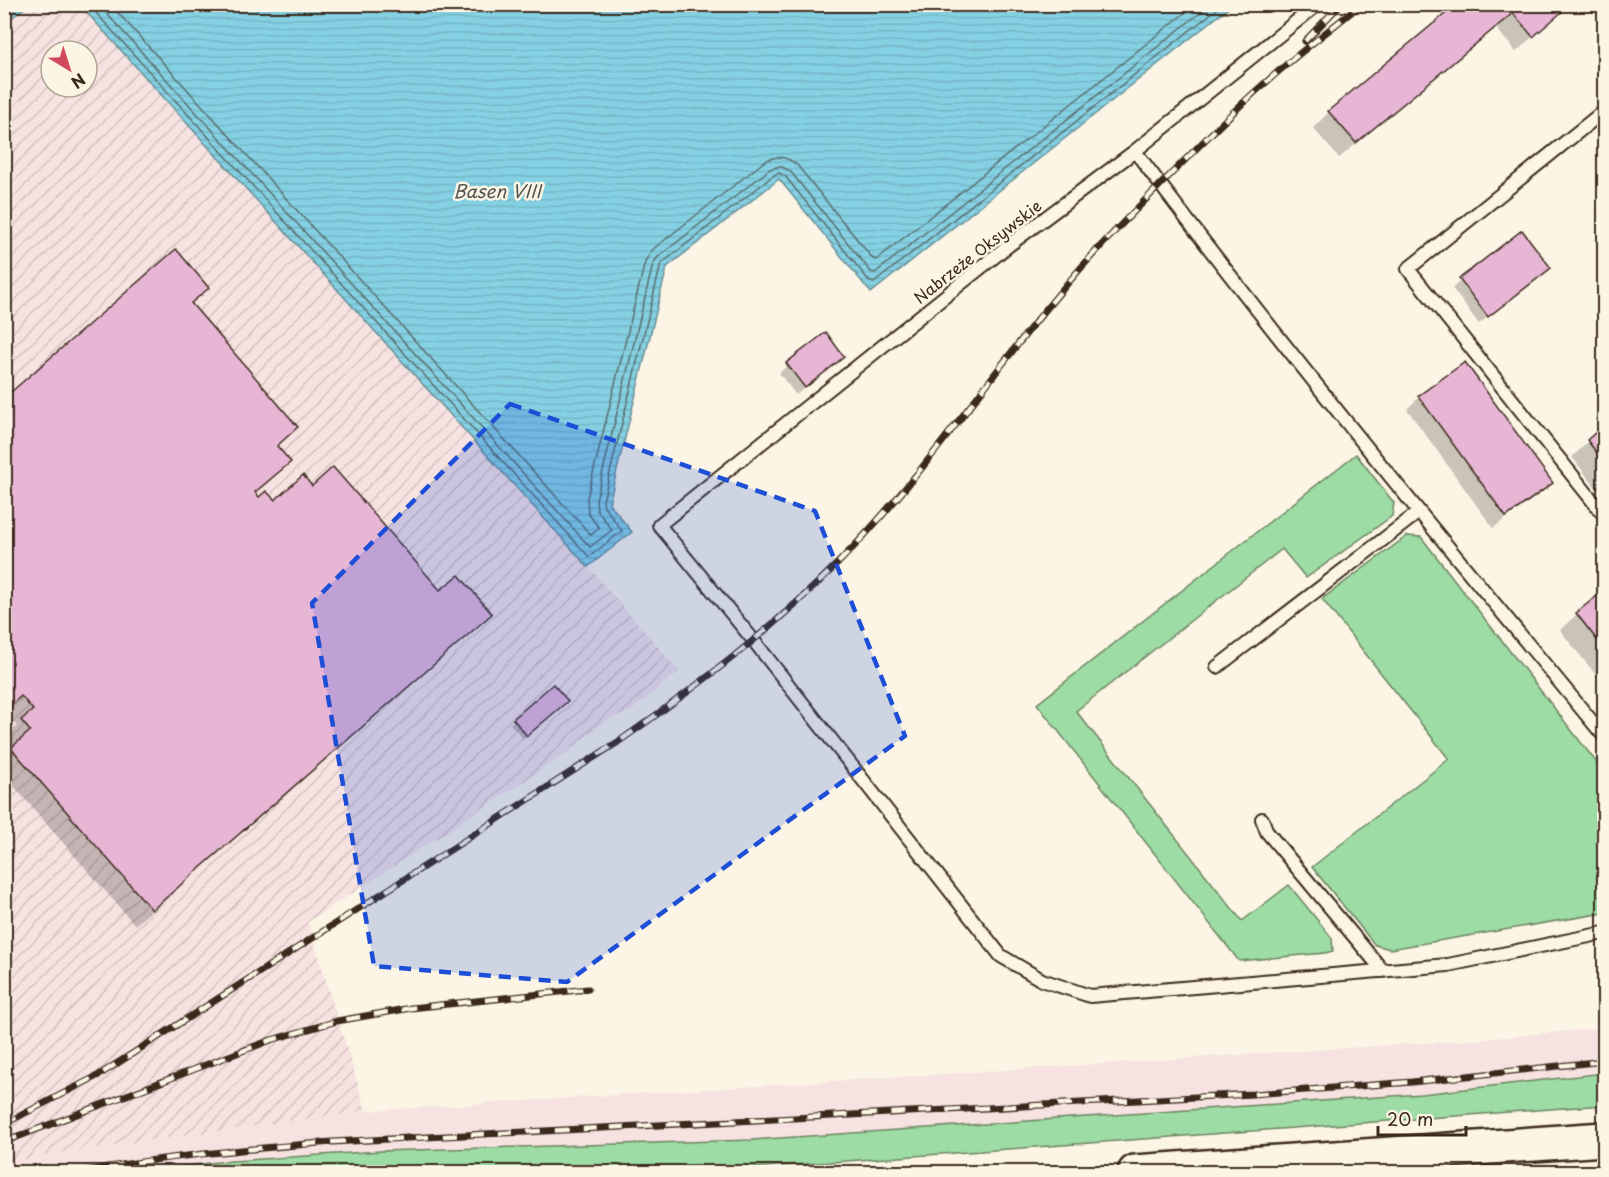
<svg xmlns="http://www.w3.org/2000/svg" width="1609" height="1177" viewBox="0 0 1609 1177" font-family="'Playpen Sans',sans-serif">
<defs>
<pattern id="industrial-furrows" width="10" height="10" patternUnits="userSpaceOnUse" patternTransform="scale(1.5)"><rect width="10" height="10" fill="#f6e2e0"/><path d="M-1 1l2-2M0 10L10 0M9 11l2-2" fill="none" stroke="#d4c2c0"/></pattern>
<pattern id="water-rules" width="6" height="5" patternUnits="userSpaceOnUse" patternTransform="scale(1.5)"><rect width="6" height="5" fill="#85d1e4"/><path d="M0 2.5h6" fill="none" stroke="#74b4c3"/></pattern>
</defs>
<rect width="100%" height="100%" fill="#fcf5e5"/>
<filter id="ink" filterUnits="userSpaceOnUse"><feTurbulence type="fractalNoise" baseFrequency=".0167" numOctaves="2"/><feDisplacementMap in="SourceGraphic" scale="12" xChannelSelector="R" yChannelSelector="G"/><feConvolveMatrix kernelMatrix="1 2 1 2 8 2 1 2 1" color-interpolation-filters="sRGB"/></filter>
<g filter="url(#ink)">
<path fill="#f6e2e0" d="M1604,1028V1073L1422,1094L752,1140L380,1151L218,1162L136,1172H5V1165L37,1156L366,1111L1471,1040Z"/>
<path fill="url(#industrial-furrows)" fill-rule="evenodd" d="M28,5H80L588,567L679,671L631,711L605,721L561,757L308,922L366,1111L37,1156L5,1165V23ZM51,51H87V87H51Z"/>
<path fill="#9ddca4" stroke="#6c8361" stroke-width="1.5" d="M1356,454L1394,503L1392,516L1306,578L1282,549L1076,711L1242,921L1289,885L1332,938L1333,951L1325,953L1239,961L1037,704Z
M1407,536L1421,537L1604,772V913L1390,949L1375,945L1312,867L1449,759L1322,599Z
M1604,1073V1105L698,1172H136L218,1162L380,1151L752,1140L1422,1094Z"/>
<path fill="url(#water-rules)" stroke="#678e95" stroke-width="1.5" d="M5,4H28V5L5,23Z
M80,5H1232L871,293L779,179L667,267L609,503L632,532L588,567Z"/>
<path fill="#0003" d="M1459,4L1561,11L1516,52L1496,28L1339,158L1313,128L1329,112Z
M1521,232L1541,275L1479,324L1452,288Z
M207,288L190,305L276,447L289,462L254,494L258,499L275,502L312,488L440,593L490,614L474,630L135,925L4,775V756L14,747L6,738L17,726L4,711V400Z
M825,334L835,364L796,395L779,373Z
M1419,397L1551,483L1539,495L1493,528L1407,409Z
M1604,427V498L1572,457Z
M1604,591V685L1560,630L1577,614Z
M553,686L563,704L523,738L510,724Z"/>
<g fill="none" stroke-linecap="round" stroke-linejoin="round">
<path stroke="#596d6d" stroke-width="1.5" d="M88,4L589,557L622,531L604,506L603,501L661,264L774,175L779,173L785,176L870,282L874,283L1223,4
M98,4L590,547L612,530L597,510L596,500L653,264L658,257L770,169L780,166L790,171L871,272L875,273L1211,4
M110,4L591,535L599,528L588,513L587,498L645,262L652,250L765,161C776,155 787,156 797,165L873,259L876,260L1196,4"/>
</g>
<path fill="#e8b6d5" stroke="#3b2a1e" stroke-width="1.5" d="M1457,4H1558L1563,11L1533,37L1513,13L1356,143L1328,111Z
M1522,230L1551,268L1488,317L1459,279Z
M176,249L209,288L191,303L298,427L277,446L291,462L255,492L259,497L266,491L275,500L303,475L312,486L333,467L440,590L459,575L492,614L152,910L11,748L30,731L21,720L33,710L21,696L9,707L4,702V398Z
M826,332L844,357L805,388L786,363Z
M1465,362L1553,483L1506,517L1418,396Z
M1604,425V462L1587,440Z
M1604,590V649L1576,613Z
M553,684L568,701L527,736L513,719Z"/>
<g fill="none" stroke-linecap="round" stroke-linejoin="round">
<defs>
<path id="lane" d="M1318,4L1135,151L1009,245L659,525L754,641L1001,956L1042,980L1090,996L1448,965L1604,933
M1604,111L1408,269L1604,515
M1135,151C1285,351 1445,544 1604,736
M1217,667L1419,512
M1262,819L1267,832L1383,971"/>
<path id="secondary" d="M1135,1172L1604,1139"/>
</defs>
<use href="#lane" stroke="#3b2a1e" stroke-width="16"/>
<use href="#secondary" stroke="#3b2a1e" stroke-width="38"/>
<use href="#lane" stroke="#fcf5e5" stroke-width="12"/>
<use href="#secondary" stroke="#fcf5e5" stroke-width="33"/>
<defs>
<path id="rail" d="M1305,41L1341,4
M4,1124L99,1075L618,742C697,687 772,630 839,562C935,465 1006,348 1098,249C1127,218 1157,188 1187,158C1214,131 1241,103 1271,78C1300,52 1331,29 1361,4
M4,1142L271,1040L337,1021L411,1008L588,989
M81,1172C164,1156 248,1149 332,1142L1253,1094L1412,1082L1604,1061"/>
</defs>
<use href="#rail" stroke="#3b2a1e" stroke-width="7"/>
<use href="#rail" stroke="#fcf5e5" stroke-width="4.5" stroke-dasharray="14" stroke-linecap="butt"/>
</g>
</g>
<path fill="#1d4ed8" fill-opacity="0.2" stroke="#1d4ed8" stroke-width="4.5" stroke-dasharray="12 8" stroke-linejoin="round" d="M510,404L815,511L905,736L567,982L374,966L312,603Z"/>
<g text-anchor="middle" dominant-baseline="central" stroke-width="5" stroke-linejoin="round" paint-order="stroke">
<g font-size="16" fill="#3b2a1e" stroke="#fcf5e5">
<text transform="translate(977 251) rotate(-38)">Nabrzeże Oksywskie</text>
</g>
<g font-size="18" font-style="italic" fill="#4e5450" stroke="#fcf5e5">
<text x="497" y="190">Basen VIII</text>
</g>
</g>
<rect width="1609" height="1177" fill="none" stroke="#fcf5e5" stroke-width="24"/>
<rect x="12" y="12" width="1585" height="1153" fill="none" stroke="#3b2a1e" stroke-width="2" filter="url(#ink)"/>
<g transform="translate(69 69) rotate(142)"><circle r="28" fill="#fcf5e5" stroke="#afa495" stroke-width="1.5"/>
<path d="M0-4.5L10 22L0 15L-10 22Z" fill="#d1495b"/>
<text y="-9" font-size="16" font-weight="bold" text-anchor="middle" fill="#3b2a1e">N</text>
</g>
<path d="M1378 1126v9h88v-9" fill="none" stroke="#3b2a1e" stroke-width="3"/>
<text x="1387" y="1126" font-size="18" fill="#3b2a1e" stroke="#fcf5e5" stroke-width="4.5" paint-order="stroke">20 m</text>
</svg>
